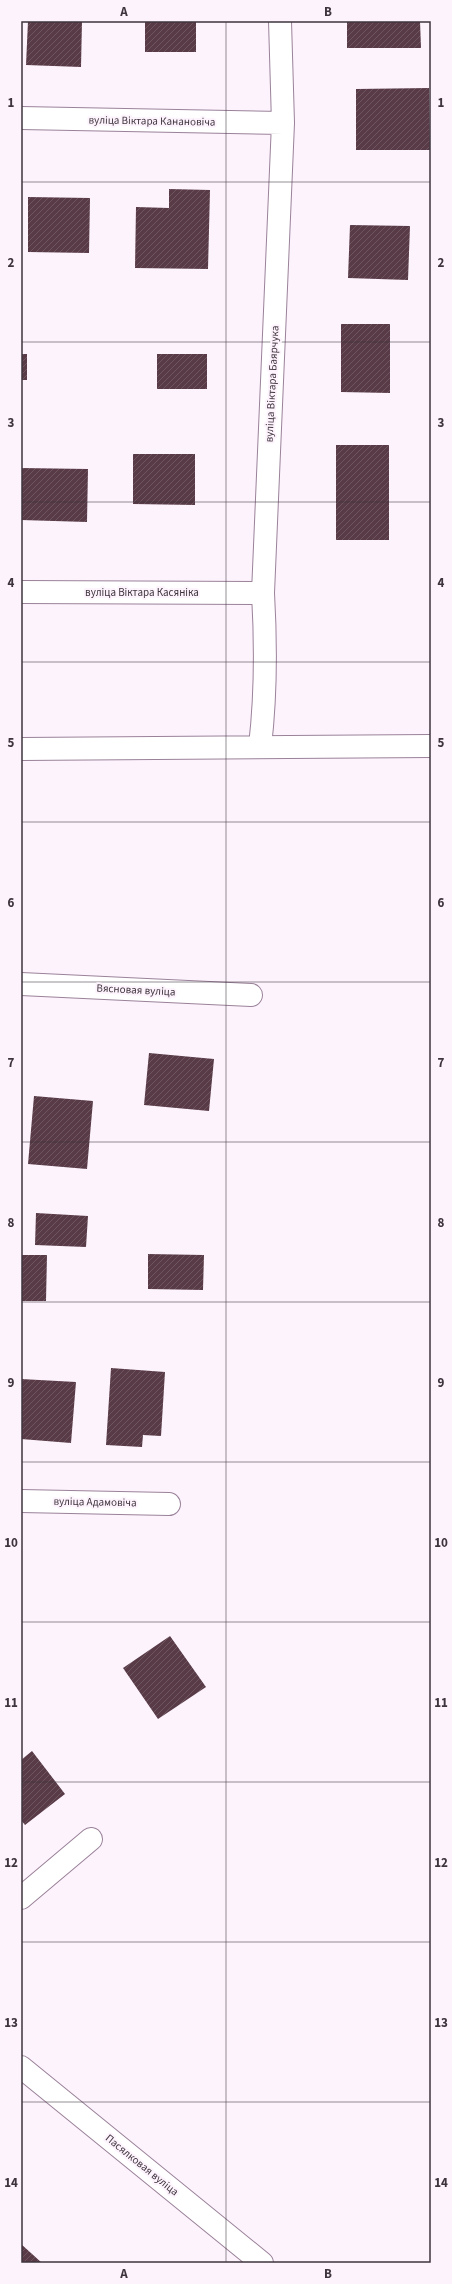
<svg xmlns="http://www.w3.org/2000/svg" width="452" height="2284" viewBox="0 0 452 2284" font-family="'Source Sans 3',sans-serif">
<defs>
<pattern id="building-hatch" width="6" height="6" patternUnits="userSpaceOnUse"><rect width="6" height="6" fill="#583b46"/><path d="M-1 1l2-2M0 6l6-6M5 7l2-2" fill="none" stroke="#6e565f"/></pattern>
</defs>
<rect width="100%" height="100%" fill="#fdf3fd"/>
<path fill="url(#building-hatch)" d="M28,21H82L81,67L26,65Z
M145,21H196V52H145Z
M347,21H420L421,48H347Z
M429,88L430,150H356V89Z
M169,189L210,190L208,269L135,268L136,207L169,208Z
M28,197L90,198L89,253L28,252Z
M350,225L410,226L408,280L348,278Z
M341,324H390V393L341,392Z
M21,354H27V380H21Z
M157,354H207V389H157Z
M336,445H389V540H336Z
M133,454H195V505L133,504Z
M21,468L88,469L87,522L21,520Z
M149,1053L214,1059L209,1111L144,1105Z
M34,1096L93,1101L87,1169L28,1164Z
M36,1213L88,1216L86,1247L35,1245Z
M148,1254L204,1255L203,1290L148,1289Z
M21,1255H47L46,1301H21Z
M111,1368L165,1372L161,1436L143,1435L142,1447L106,1445Z
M21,1379L76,1382L71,1443L21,1439Z
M170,1636L206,1687L158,1719L123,1668Z
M32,1751L65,1794L25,1825L21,1820V1760Z
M21,2244L42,2263H21Z"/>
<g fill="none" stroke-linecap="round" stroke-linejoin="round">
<defs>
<path id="minor" d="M21,118L283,123
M21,592L263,593
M260,746C266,695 266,645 263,593L283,123L280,21
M21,749L431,746
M21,984L251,995
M21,1501L169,1504
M21,1898L91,1839
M21,2067L262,2263"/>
</defs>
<use href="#minor" stroke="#9a8299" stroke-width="24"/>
<use href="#minor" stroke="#fff" stroke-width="22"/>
</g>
<path fill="none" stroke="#3e343e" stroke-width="1" stroke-opacity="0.55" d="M226,21V2263M21,182H431M21,342H431M21,502H431M21,662H431M21,822H431M21,982H431M21,1142H431M21,1302H431M21,1462H431M21,1622H431M21,1782H431M21,1942H431M21,2102H431"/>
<g text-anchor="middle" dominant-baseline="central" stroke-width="4" stroke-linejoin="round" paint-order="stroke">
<g font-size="11" fill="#3e343e" stroke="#fdf3fd">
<text transform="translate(152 121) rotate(1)">вуліца Віктара Канановіча</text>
<text transform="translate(272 384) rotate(-87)">вуліца Віктара Баярчука</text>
<text x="142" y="592">вуліца Віктара Касяніка</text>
<text transform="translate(136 990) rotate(3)">Вясновая вуліца</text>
<text transform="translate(95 1502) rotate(1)">вуліца Адамовіча</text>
<text transform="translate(142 2165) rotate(39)">Пасялковая вуліца</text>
</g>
</g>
<rect width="452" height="2284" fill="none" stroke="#fdf3fd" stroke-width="44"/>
<rect x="22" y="22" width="408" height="2240" fill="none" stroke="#3e343e" stroke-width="1.5"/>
<g font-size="13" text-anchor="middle" font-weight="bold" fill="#3e343e">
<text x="124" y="16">A</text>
<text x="328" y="16">B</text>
<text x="11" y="107">1</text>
<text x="441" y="107">1</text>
<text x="11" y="267">2</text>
<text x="441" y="267">2</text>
<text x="11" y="427">3</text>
<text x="441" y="427">3</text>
<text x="11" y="587">4</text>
<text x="441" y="587">4</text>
<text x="11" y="747">5</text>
<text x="441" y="747">5</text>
<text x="11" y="907">6</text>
<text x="441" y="907">6</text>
<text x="11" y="1067">7</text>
<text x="441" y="1067">7</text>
<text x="11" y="1227">8</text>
<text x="441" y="1227">8</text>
<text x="11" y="1387">9</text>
<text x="441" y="1387">9</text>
<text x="11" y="1547">10</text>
<text x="441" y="1547">10</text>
<text x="11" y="1707">11</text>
<text x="441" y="1707">11</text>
<text x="11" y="1867">12</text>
<text x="441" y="1867">12</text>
<text x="11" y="2027">13</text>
<text x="441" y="2027">13</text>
<text x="11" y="2187">14</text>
<text x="441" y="2187">14</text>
<text x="124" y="2278">A</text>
<text x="328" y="2278">B</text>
</g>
</svg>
